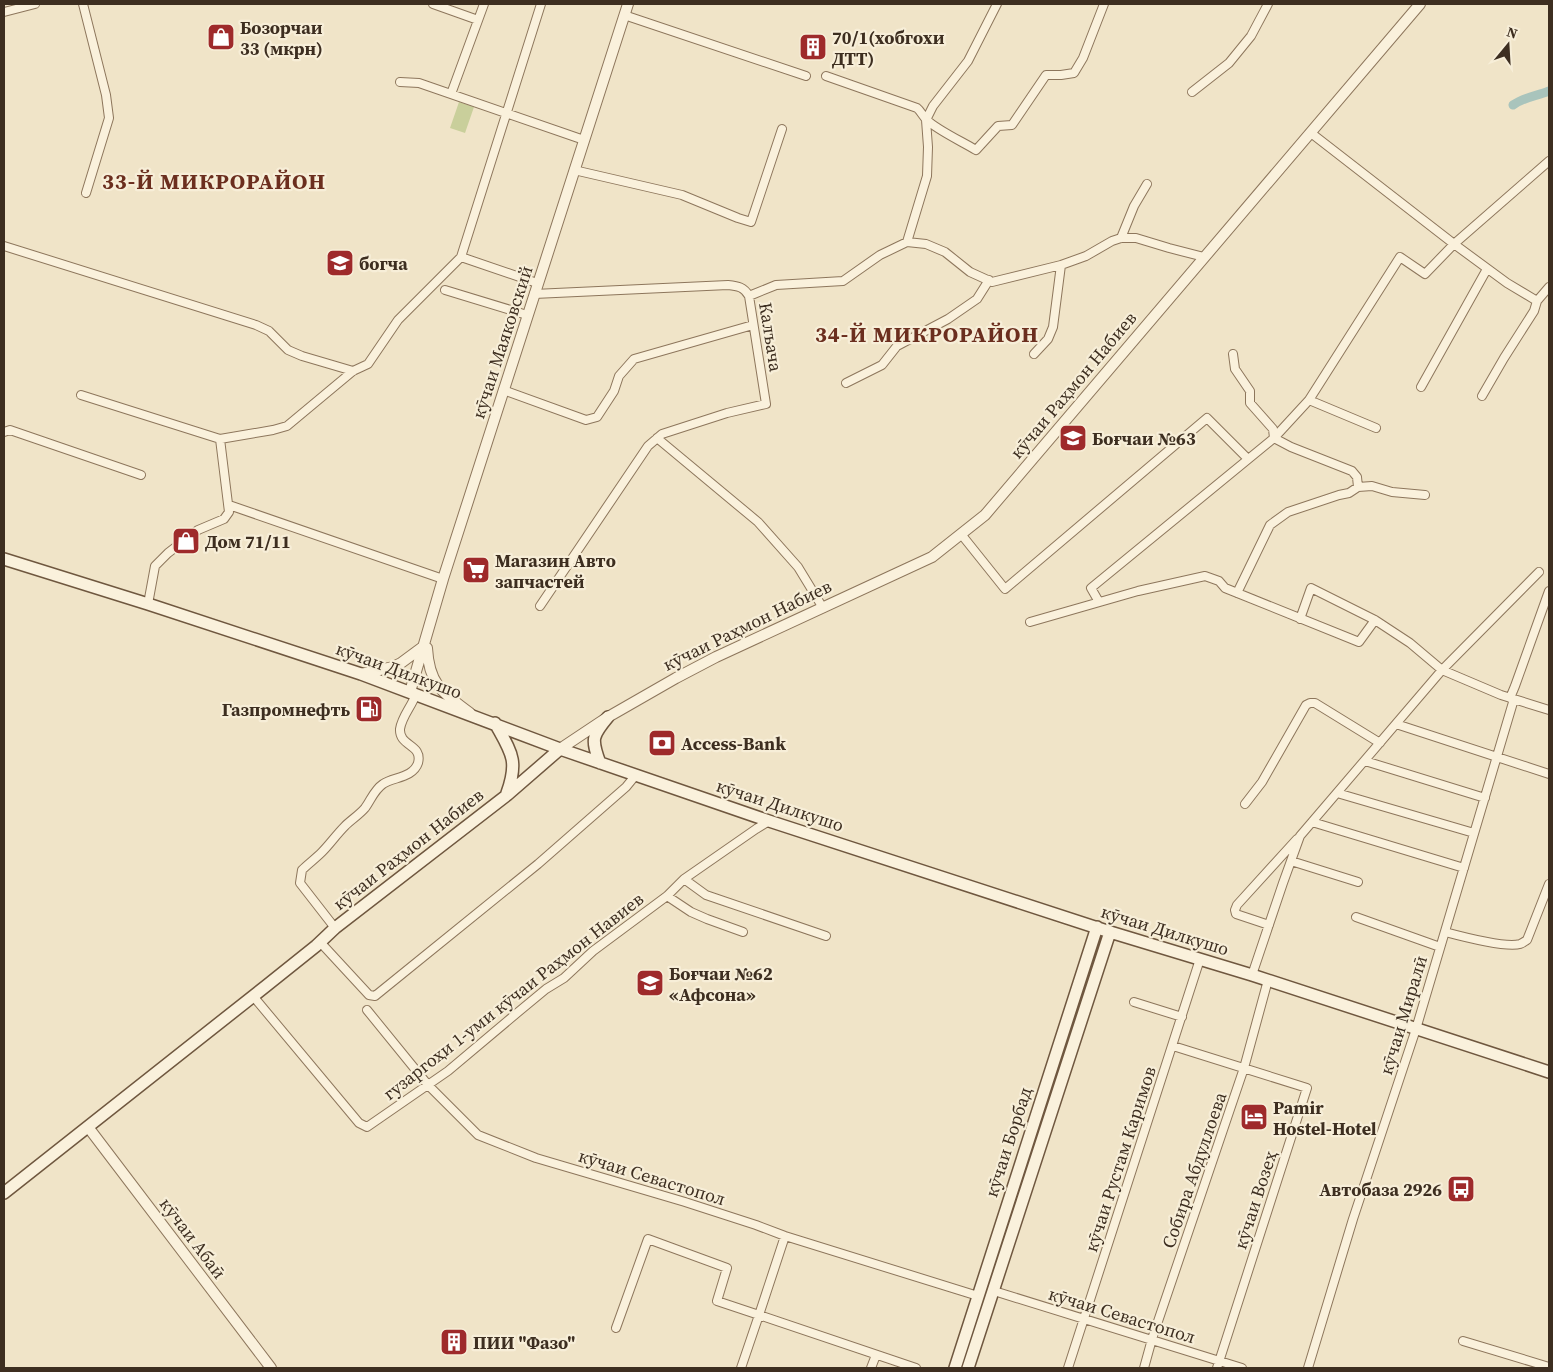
<svg xmlns="http://www.w3.org/2000/svg" width="1553" height="1372" viewBox="0 0 1553 1372" font-family="'Source Serif 4',serif">
<rect width="100%" height="100%" fill="#f0e4c8"/>
<path fill="#c9cf9b" d="M459,102L474,107L465,133L450,128Z"/>
<g fill="none" stroke-linecap="round" stroke-linejoin="round">
<path stroke="#a9c4bc" stroke-width="9" d="M1513,105C1524,97 1537,96 1549,91"/>
<defs>
<path id="minor" d="M83,4L106,95L109,118L86,193
M433,4L478,20
M4,12L35,4
M624,15L806,76
M826,76L917,108C921,111 923,117 927,120C937,130 963,142 976,150L998,126L1012,125L1046,75H1061L1074,73L1083,58L1104,4
M400,82L419,83L584,140
M1192,92L1229,63L1251,36L1268,4
M451,94L484,4
M1311,133L1454,244L1507,283L1537,301
M574,170L682,195L738,218L751,222L782,129
M1121,238L1134,206L1147,184
M907,242L926,244L945,252L970,272L992,282L1061,265L1086,256L1112,241L1121,238H1136L1169,248L1204,257
M4,246L256,325L269,331L288,350L302,356L353,371
M461,257L541,4
M445,290L527,315
M534,294L728,285C738,286 744,287 749,296
M1034,354L1048,339L1053,327L1061,265
M1233,354L1235,369L1250,391V403L1273,429L1274,438L1291,447L1352,471L1357,477L1358,487
M846,383L882,365L897,346L948,319L977,299L989,280
M1421,387L1487,269
M503,390L586,420L597,417L614,391L619,376L634,359L753,325
M81,395L220,439L273,430L287,426L353,371L368,364L398,320L461,257L537,283
M1482,396L1504,358L1534,311L1537,301L1549,287
M1309,400L1376,428
M4,432L10,430L141,475
M657,438L758,522L798,567L823,608
M229,505L443,579
M961,534L1005,589L1207,418L1248,459
M1237,593L1270,525L1288,512L1339,495L1349,493L1358,487L1372,486L1392,492L1425,495
M1099,602L1091,588L1274,438L1309,400L1400,257L1425,274L1454,244L1549,161
M148,604L155,566L168,553L198,530L224,519L229,512L220,439
M540,606L648,446L662,434L727,413L766,404L749,296L776,285L843,281L880,255L907,242L927,176L928,147L926,120L933,106L968,61L997,4
M1300,619L1311,588L1375,620L1410,643L1442,670L1539,572
M1030,622L1138,591L1205,576L1219,581L1225,588L1359,642L1375,620
M1510,698L1515,686L1549,591
M1396,724L1549,774
M1365,761L1485,798
M1337,793L1474,833
M1245,804L1262,782L1306,705L1310,703H1315L1380,743
M1312,822L1464,868
M1291,861L1358,882
M684,879L706,895L826,936
M667,896L691,912L707,919L743,932
M1356,917L1440,947
M1269,925L1236,914L1235,910L1237,905L1297,839
M335,928L300,883L302,870C308,864 315,859 322,852C330,844 336,835 345,826C351,820 359,815 365,808C371,800 374,790 383,784C393,777 413,778 418,763C423,744 399,747 400,729C402,716 412,706 416,694
M1445,932C1460,936 1507,948 1520,944C1523,943 1525,941 1527,940L1549,884
M320,942L369,995L375,996L538,864L626,787L635,776
M1252,975L1283,883L1300,836L1442,670L1501,695L1549,710
M253,996L359,1123L367,1127L448,1071L517,1013L546,989L564,978L593,951L667,896L684,879L756,829L769,821
M1134,1002L1182,1017
M367,1010L428,1085L478,1135L536,1158L685,1202L756,1225L785,1236L978,1296
M1173,1046L1307,1088L1217,1368
M785,1236L759,1315L916,1368
M994,1291L1242,1368
M616,1328L648,1239L727,1268L717,1301L759,1315L741,1368
M1463,1341L1549,1367
M871,1368L876,1355
M1068,1368L1200,959
M1144,1368L1152,1339L1244,1068L1268,980
M1308,1368L1353,1219L1416,1029L1514,699"/>
<path id="tertiary" d="M427,648C429,685 443,693 470,713
M361,674L393,667L401,663L424,646
M410,692L443,579L628,4
M560,749L608,717L676,678L716,657L932,557L985,515L1420,4
M88,1127L271,1368"/>
<path id="secondary" d="M4,559L148,604L361,674L560,749L769,821L1110,932L1252,975L1549,1072
M495,723C511,752 519,760 507,793
M600,763C591,739 592,736 608,717
M4,1193L266,986L316,946L335,928L507,795L560,749
M955,1368L1097,927
M968,1368L1110,932"/>
</defs>
<use href="#minor" stroke="#8d765c" stroke-width="10"/>
<use href="#tertiary" stroke="#8d765c" stroke-width="12"/>
<use href="#secondary" stroke="#6f573f" stroke-width="14"/>
<use href="#minor" stroke="#faf1dc" stroke-width="8"/>
<use href="#tertiary" stroke="#faf1dc" stroke-width="10"/>
<use href="#secondary" stroke="#faf1dc" stroke-width="11"/>
</g>
<defs>
<symbol id="shop-square" viewBox="-11 -11 22 22"><rect x="-9" y="-9" width="18" height="18" rx="4" fill="#9e2a2b" stroke="#f7eed8"/><path d="M-5-2.5h2.3a2.7 3.5 0 0 1 5.4 0H5L5.5 6h-11ZM-1.5-2.5h3a1.5 2.3 0 0 0-3 0Z" fill="#fff"/></symbol>
<symbol id="building-square" viewBox="-11 -11 22 22"><rect x="-9" y="-9" width="18" height="18" rx="4" fill="#9e2a2b" stroke="#f7eed8"/><path d="M-4-6H4V6H1V3H-1V6H-4ZM-2.5-4.3h1.7v1.8h-1.7ZM.8-4.3h1.7v1.8H.8ZM-2.5-1h1.7V.8h-1.7ZM.8-1h1.7V.8H.8Z" fill="#fff"/></symbol>
<symbol id="school-square" viewBox="-11 -11 22 22"><rect x="-9" y="-9" width="18" height="18" rx="4" fill="#9e2a2b" stroke="#f7eed8"/><path d="M0-5L7-2L0 1L-7-2ZM-4 1L0 2.5L4 1V4Q0 6-4 4Z" fill="#fff"/></symbol>
<symbol id="supermarket-square" viewBox="-11 -11 22 22"><rect x="-9" y="-9" width="18" height="18" rx="4" fill="#9e2a2b" stroke="#f7eed8"/><path d="M-6-5.5h2.5l.6 2H6L4.5 2H-2.5L-4.4-4H-6ZM-1.5 3.2a1.3 1.3 0 1 0 .1 0ZM3 3.2a1.3 1.3 0 1 0 .1 0Z" fill="#fff"/></symbol>
<symbol id="fuel-square" viewBox="-11 -11 22 22"><rect x="-9" y="-9" width="18" height="18" rx="4" fill="#9e2a2b" stroke="#f7eed8"/><path d="M-5.5-6h7V0h2V4h1.3V-2.5L3-4.5l.8-.8L6-3V5H2.5V1h-1V6h-7ZM-4.2-4.7v3.2H.2V-4.7Z" fill="#fff"/></symbol>
<symbol id="bank-square" viewBox="-11 -11 22 22"><rect x="-9" y="-9" width="18" height="18" rx="4" fill="#9e2a2b" stroke="#f7eed8"/><path d="M-6-4H6V4H-6ZM0-2.3a2.3 2.3 0 1 0 0 4.6a2.3 2.3 0 1 0 0-4.6Z" fill="#fff"/></symbol>
<symbol id="hotel-square" viewBox="-11 -11 22 22"><rect x="-9" y="-9" width="18" height="18" rx="4" fill="#9e2a2b" stroke="#f7eed8"/><path d="M-6-4.5h1.5V1H6V5H4.5V3h-9V5H-6ZM-4 0a1.8 1.8 0 1 1 3.6 0ZM.5 0V-2.5h3Q6-2.5 6 0Z" fill="#fff"/></symbol>
<symbol id="bus-square" viewBox="-11 -11 22 22"><rect x="-9" y="-9" width="18" height="18" rx="4" fill="#9e2a2b" stroke="#f7eed8"/><path d="M-5-6H5V4H4V6H2V4H-2V6H-4V4H-5ZM-3.5-4V0h7V-4ZM-3.5 1.2v1.5H-2V1.2ZM2 1.2v1.5H3.5V1.2Z" fill="#fff"/></symbol>
</defs>
<g fill-rule="evenodd">
<use href="#shop-square" x="205" y="21" width="32" height="32"/>
<use href="#building-square" x="797" y="31" width="32" height="32"/>
<use href="#school-square" x="324" y="247" width="32" height="32"/>
<use href="#school-square" x="1057" y="422" width="32" height="32"/>
<use href="#shop-square" x="170" y="525" width="32" height="32"/>
<use href="#supermarket-square" x="460" y="554" width="32" height="32"/>
<use href="#fuel-square" x="353" y="693" width="32" height="32"/>
<use href="#bank-square" x="646" y="727" width="32" height="32"/>
<use href="#school-square" x="634" y="967" width="32" height="32"/>
<use href="#hotel-square" x="1238" y="1101" width="32" height="32"/>
<use href="#bus-square" x="1445" y="1173" width="32" height="32"/>
<use href="#building-square" x="438" y="1326" width="32" height="32"/>
</g>
<g text-anchor="middle" dominant-baseline="central" stroke-width="4.5" stroke-linejoin="round" paint-order="stroke">
<g font-size="18" font-weight="bold" fill="#3d2e20" stroke="#f7eed8" text-anchor="start">
<text x="240" y="27">Бозорчаи<tspan x="240" dy="21">33 (мкрн)</tspan></text>
<text x="832" y="37">70/1(хобгохи<tspan x="832" dy="21">ДТТ)</tspan></text>
<text x="359" y="263">богча</text>
<text x="1092" y="438">Боғчаи №63</text>
<text x="205" y="541">Дом 71/11</text>
<text x="495" y="560">Магазин Авто<tspan x="495" dy="21">запчастей</tspan></text>
<text x="350" y="709" text-anchor="end">Газпромнефть</text>
<text x="681" y="743">Access-Bank</text>
<text x="669" y="973">Боғчаи №62<tspan x="669" dy="21">«Афсона»</tspan></text>
<text x="1273" y="1107">Pamir<tspan x="1273" dy="21">Hostel-Hotel</tspan></text>
<text x="1442" y="1189" text-anchor="end">Автобаза 2926</text>
<text x="473" y="1342">ПИИ "Фазо"</text>
</g>
<g font-size="18" fill="#3d2e20" stroke="#f7eed8">
<text transform="translate(771 337) rotate(81)">Калъача</text>
<text transform="translate(502 342) rotate(-72)">кӯчаи Маяковский</text>
<text transform="translate(1073 385) rotate(-50)">кӯчаи Раҳмон Набиев</text>
<text transform="translate(747 625) rotate(-26)">кӯчаи Раҳмон Набиев</text>
<text transform="translate(399 670) rotate(20)">кӯчаи Дилкушо</text>
<text transform="translate(780 805) rotate(18)">кӯчаи Дилкушо</text>
<text transform="translate(408 849) rotate(-38)">кӯчаи Раҳмон Набиев</text>
<text transform="translate(1165 930) rotate(17)">кӯчаи Дилкушо</text>
<text transform="translate(513 996) rotate(-38)">гузаргоҳи 1-уми кӯчаи Раҳмон Навиев</text>
<text transform="translate(1403 1015) rotate(-73)">кӯчаи Миралӣ</text>
<text transform="translate(1008 1142) rotate(-72)">кӯчаи Борбад</text>
<text transform="translate(1120 1159) rotate(-72)">кӯчаи Рустам Каримов</text>
<text transform="translate(1194 1170) rotate(-71)">Собира Абдуллоева</text>
<text transform="translate(652 1177) rotate(17)">кӯчаи Севастопол</text>
<text transform="translate(1255 1200) rotate(-72)">кӯчаи Возеҳ</text>
<text transform="translate(193 1238) rotate(53)">кӯчаи Абаӣ</text>
<text transform="translate(1122 1315) rotate(17)">кӯчаи Севастопол</text>
</g>
<g font-size="22" font-weight="bold" letter-spacing="1" fill="#6b2e1e" stroke="#f7eed8">
<text x="214" y="181">33-Й МИКРОРАЙОН</text>
<text x="927" y="334">34-Й МИКРОРАЙОН</text>
</g>
</g>
<rect width="1553" height="1372" fill="none" stroke="#3d2e20" stroke-width="10"/>
<g transform="translate(1508 45) rotate(18)" stroke="#f7eed8" stroke-width="4" paint-order="stroke">
<path d="M0-4L9 19L0 12L-9 19Z" fill="#3d2e20"/>
<text y="-8" font-size="14" font-weight="bold" text-anchor="middle" fill="#3d2e20">N</text>
</g>
</svg>
